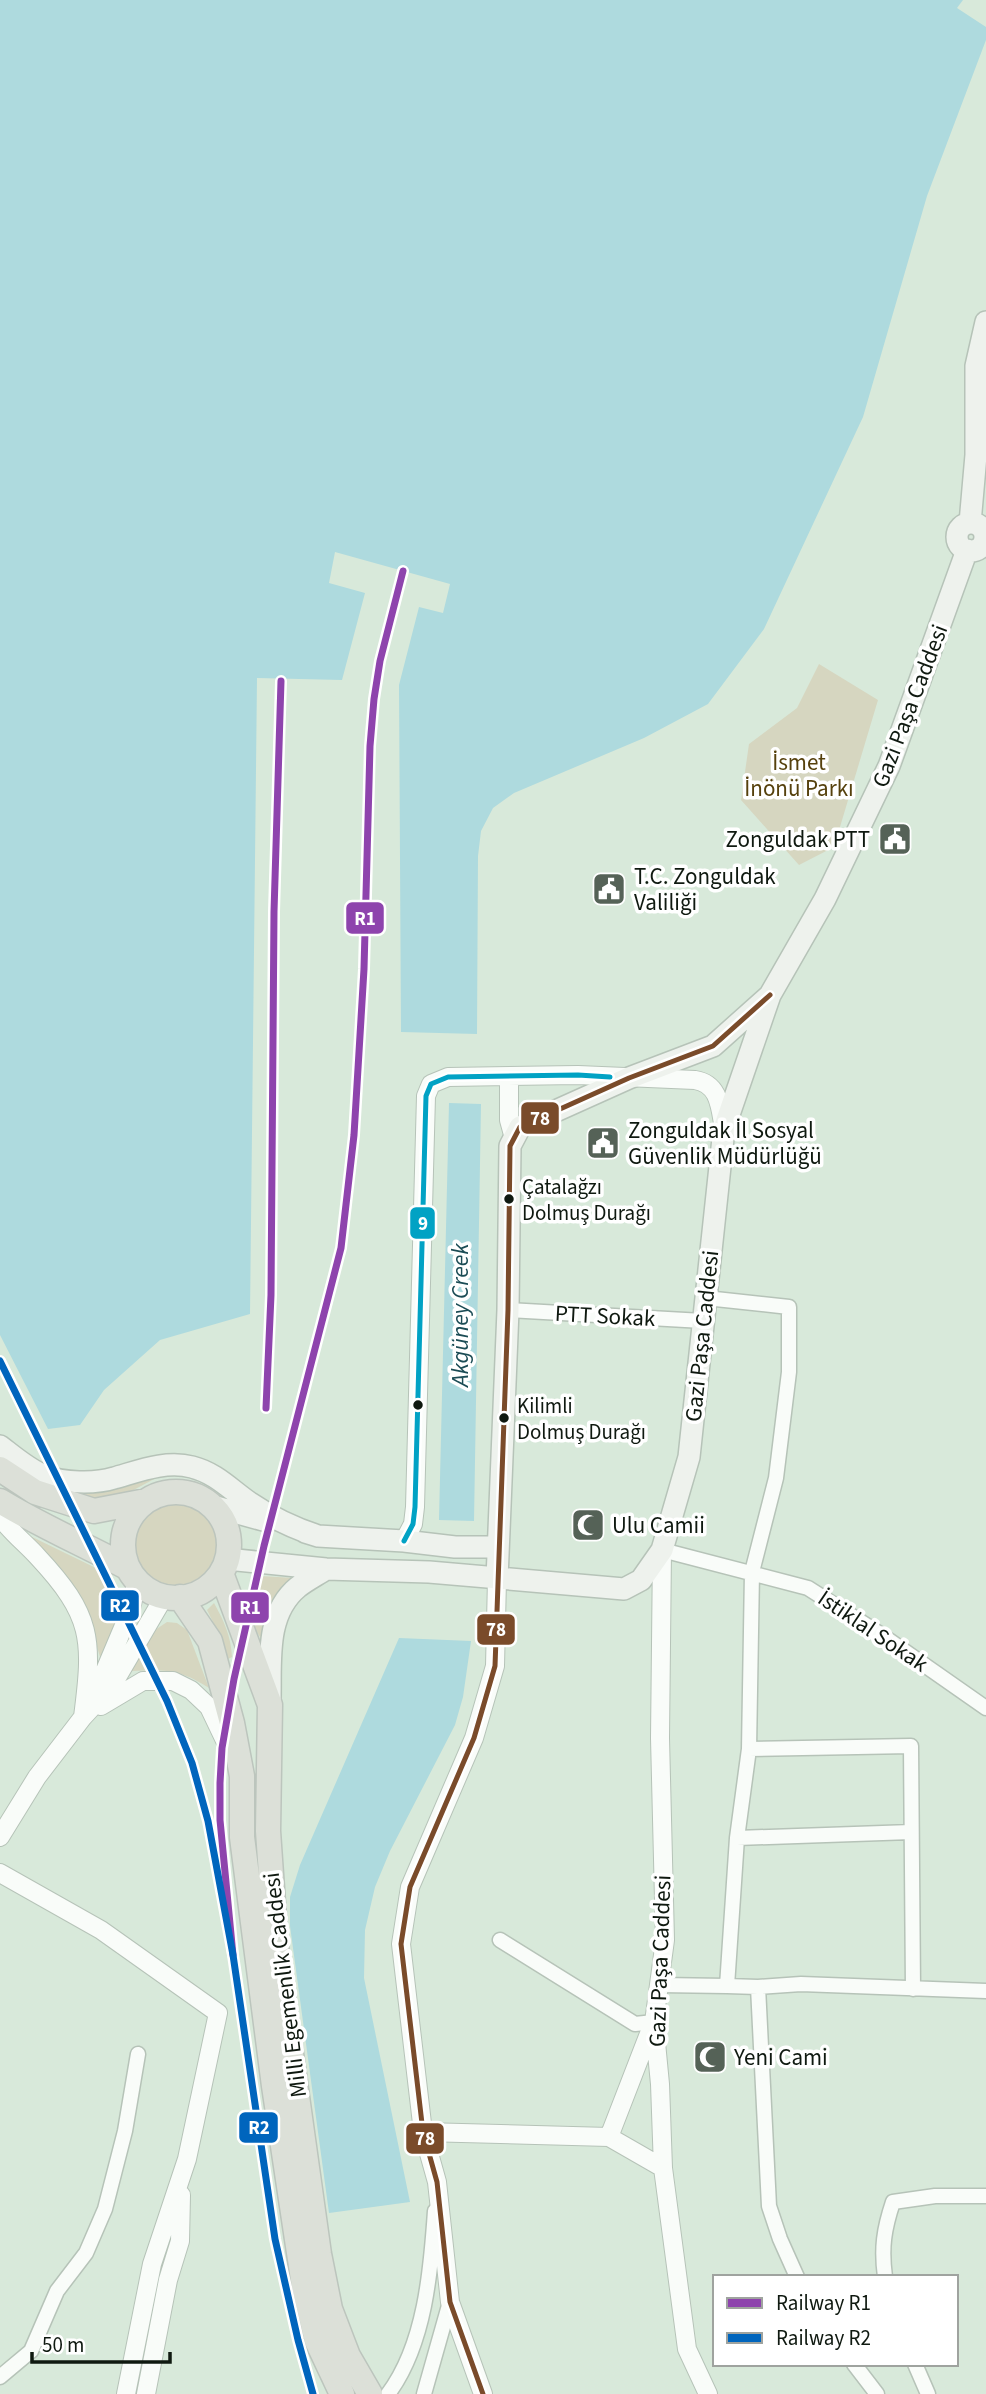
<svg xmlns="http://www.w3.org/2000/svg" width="986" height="2394" viewBox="0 0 986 2394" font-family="'Source Sans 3',sans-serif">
<rect width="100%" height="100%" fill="#d8e9da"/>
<path fill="#d6d6c0" d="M819,664L878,700L834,847L799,865L741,800L749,744L797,708Z
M158,1477L124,1495L103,1499L78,1498L77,1492L114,1489Z
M131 1545a45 45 0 1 1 90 0a45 45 0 1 1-90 0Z
M26,1534L98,1569L121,1618L101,1660L82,1598L61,1569Z
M261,1576L294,1578C269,1595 264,1613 263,1642L252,1624Z
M214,1603C224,1621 231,1636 232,1657L228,1659L220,1636L207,1610Z
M167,1622L177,1623L187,1630L209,1688C180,1669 165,1669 131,1671L155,1630Z"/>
<path fill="#aedade" d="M0,0H963L957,8L986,27V40L927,196L863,417L764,629L708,704L644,738L514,793L493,808L481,831L478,856L477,1034L401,1032L399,685L419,607L443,613L450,584L335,552L329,583L365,593L342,680L257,678L250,1314L160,1340L104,1390L80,1425L48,1429L0,1335Z
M449,1103L481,1104L474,1521L439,1520Z
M399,1638L471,1641L463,1697L455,1725L390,1851L375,1887L365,1930L364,1978L410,2202L329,2213L290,1926V1897L300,1865Z"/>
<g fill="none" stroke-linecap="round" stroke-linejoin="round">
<defs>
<path id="minor" d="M508,1310L703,1321
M662,1550L808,1588L883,1636L986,1708
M749,1749L911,1746L913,1989
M737,1838L911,1832
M500,1940L635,2024L654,2022
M660,1985L727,1986L737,1838L749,1749L752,1572L776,1478L789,1372V1307L706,1298
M727,1986L758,1987L801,1984L986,1991
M758,1987L769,2206L780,2239L797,2277
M885,2277C881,2248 884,2229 893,2202L935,2196H986
M854,2364L877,2394
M915,2364L928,2394
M0,2377L31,2351L57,2291L86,2253L105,2209L125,2131L138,2054
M388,2394C425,2345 431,2270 435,2211
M424,2394L450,2302"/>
<path id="tertiary" d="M509,1077V1120L514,1138
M0,1517C11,1532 25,1543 37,1556C93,1616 93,1639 83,1717
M404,1541L413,1524L415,1507L426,1096L431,1084L448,1077L578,1075L695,1080C720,1084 720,1108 724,1129
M662,1550L660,1738L665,1940L654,2022L660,2084L663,2168L687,2349L708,2394
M93,1699L131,1609L137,1581
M101,1706L143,1681H173L191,1690L209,1707L231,1753
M0,1837L37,1777L83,1717L112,1686L164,1597
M0,1873L101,1930L218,2013L187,2159L152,2264L126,2394
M423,2132L609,2137L663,2168
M609,2137L652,2026
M146,2394L168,2280L180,2241L181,2195
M483,2394L450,2302L437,2182L423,2132L401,1944L410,1887L474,1738L495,1666L497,1579"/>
<path id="secondary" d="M970,523L976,455V366L986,322
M957 537a14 14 0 1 1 28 0a14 14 0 1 1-28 0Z
M0,1446C13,1456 29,1470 45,1476C63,1483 95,1484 114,1478C139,1471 166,1460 192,1467C216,1473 231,1490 250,1503C272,1518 293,1528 318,1536
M212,1506L267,1521
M305,1532L318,1536L404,1541L455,1547H498
M227,1559L326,1569L429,1572L624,1589L641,1580L662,1550L689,1457L724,1129L770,995L825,899L889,766L967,550
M497,1579L508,1310L510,1146L520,1127L629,1078L713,1046L769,996
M270,1699C271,1661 265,1614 298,1587C307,1580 317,1575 326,1569"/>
<path id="trunk" d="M0,1469L35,1492L94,1511L146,1501
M123 1545a53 53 0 1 1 106 0a53 53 0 1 1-106 0Z
M0,1501C41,1526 85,1545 128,1568
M221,1573L270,1705L268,1831L276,1946L319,2254L330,2309L348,2356L370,2394
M180,1597L210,1641L232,1723L242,1776V1837L274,2086L304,2286L317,2341L342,2394"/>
</defs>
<use href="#minor" stroke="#b6c3b8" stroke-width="17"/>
<use href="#tertiary" stroke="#b6c3b8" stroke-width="20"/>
<use href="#secondary" stroke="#b6c3b8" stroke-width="24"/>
<use href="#trunk" stroke="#bcc5bd" stroke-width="27"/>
<use href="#minor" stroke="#f9fcf9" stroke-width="14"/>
<use href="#tertiary" stroke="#f9fcf9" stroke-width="18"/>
<use href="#secondary" stroke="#eef2ed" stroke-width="21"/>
<use href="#trunk" stroke="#dce0d8" stroke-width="24"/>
<defs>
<path id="bus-1" d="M404,1541L413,1524L415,1507L426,1096L431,1084L448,1077L578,1075L610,1077"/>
<path id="bus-2" d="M483,2394L450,2302L437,2182L423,2132L401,1944L410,1887L474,1738L495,1666L508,1310L510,1146L520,1127L629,1078L713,1046L770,995"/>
</defs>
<use href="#bus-1" stroke="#fff" stroke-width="10"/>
<use href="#bus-2" stroke="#fff" stroke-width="10"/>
<use href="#bus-1" stroke="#01a2c4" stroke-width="5"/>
<use href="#bus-2" stroke="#7a4b2a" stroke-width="5"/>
<defs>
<path id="rail-1" d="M266,1408L271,1295L274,912L281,681
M233,1955L220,1820V1783L222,1748L234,1679L264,1546L341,1248L354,1135L364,969L370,746L374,699L380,661L403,571"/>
<path id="rail-2" d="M0,1361L167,1701L192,1763L208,1821L233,1955L275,2239L298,2340L313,2394"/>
</defs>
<use href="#rail-1" stroke="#fff" stroke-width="12"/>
<use href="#rail-2" stroke="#fff" stroke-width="12"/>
<use href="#rail-1" stroke="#8e44ad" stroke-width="7"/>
<use href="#rail-2" stroke="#0065bd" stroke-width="7"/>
</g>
<defs>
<symbol id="civic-square" viewBox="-11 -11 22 22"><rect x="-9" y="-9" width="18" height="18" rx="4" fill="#556257" stroke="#fff"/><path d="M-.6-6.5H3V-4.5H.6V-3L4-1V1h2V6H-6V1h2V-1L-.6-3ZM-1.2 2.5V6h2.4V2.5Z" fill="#fff"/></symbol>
<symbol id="mosque-square" viewBox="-11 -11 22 22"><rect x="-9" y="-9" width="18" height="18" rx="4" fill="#556257" stroke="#fff"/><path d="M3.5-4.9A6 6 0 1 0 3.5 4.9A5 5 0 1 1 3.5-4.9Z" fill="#fff"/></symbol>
</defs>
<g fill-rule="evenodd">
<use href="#civic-square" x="876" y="820" width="38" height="38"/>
<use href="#civic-square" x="590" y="870" width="38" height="38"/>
<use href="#civic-square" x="584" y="1124" width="38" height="38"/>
<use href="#mosque-square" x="569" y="1506" width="38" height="38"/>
<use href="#mosque-square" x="691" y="2038" width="38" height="38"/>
</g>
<g fill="#0f1910" stroke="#fff" stroke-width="2.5">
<circle cx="509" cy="1199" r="6"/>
<circle cx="418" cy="1405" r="6"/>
<circle cx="504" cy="1418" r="6"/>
</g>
<g text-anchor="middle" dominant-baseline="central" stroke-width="7" stroke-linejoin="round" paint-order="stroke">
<g font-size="21" fill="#0f1910" stroke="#fff" text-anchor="start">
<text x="522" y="1187">Çatalağzı<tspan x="522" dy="26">Dolmuş Durağı</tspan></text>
<text x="517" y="1406">Kilimli<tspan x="517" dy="26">Dolmuş Durağı</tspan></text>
</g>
<g font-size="23" fill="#0f1910" stroke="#fff">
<text transform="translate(910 706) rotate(-69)">Gazi Paşa Caddesi</text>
<text transform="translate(605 1316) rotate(3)">PTT Sokak</text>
<text transform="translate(702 1336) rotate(-84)">Gazi Paşa Caddesi</text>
<text transform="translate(873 1631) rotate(34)">İstiklal Sokak</text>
<text transform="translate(660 1961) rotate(-88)">Gazi Paşa Caddesi</text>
<text transform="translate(285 1985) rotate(-97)">Milli Egemenlik Caddesi</text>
</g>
<g font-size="23" fill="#56410d" stroke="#fff">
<text x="799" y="762">İsmet<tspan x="799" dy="26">İnönü Parkı</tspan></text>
</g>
<g font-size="23" fill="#0f1910" stroke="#fff" text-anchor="start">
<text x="870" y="839" text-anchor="end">Zonguldak PTT</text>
<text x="634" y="876">T.C. Zonguldak<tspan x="634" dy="26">Valiliği</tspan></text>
<text x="628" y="1130">Zonguldak İl Sosyal<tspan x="628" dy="26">Güvenlik Müdürlüğü</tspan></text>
<text x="612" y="1525">Ulu Camii</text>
<text x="734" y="2057">Yeni Cami</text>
</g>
<g font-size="24" font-style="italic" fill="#1b4c55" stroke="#fff">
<text transform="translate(460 1315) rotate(-90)">Akgüney Creek</text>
</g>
</g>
<g stroke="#fff" stroke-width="2.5">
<rect x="345" y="901" width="40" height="34" rx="7" fill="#8e44ad"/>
<rect x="520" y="1101" width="40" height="34" rx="7" fill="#7a4b2a"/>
<rect x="409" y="1206" width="27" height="34" rx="7" fill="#01a2c4"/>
<rect x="100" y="1589" width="40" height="33" rx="7" fill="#0065bd"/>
<rect x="230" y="1591" width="40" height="33" rx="7" fill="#8e44ad"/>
<rect x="476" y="1613" width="40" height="33" rx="7" fill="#7a4b2a"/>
<rect x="238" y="2111" width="41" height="33" rx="7" fill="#0065bd"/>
<rect x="405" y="2122" width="40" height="33" rx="7" fill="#7a4b2a"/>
</g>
<g font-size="19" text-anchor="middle" font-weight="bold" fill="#fff">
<text x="365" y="925">R1</text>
<text x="540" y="1125">78</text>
<text x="423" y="1230">9</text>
<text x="120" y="1612">R2</text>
<text x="250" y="1614">R1</text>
<text x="496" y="1636">78</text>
<text x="259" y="2134">R2</text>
<text x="425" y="2145">78</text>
</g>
<rect x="713" y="2275" width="245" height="91" fill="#ffffff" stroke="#9fa39f" stroke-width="2"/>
<rect x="727" y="2298" width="35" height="10" fill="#8e44ad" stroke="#9fa39f" stroke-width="2"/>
<text x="776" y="2310" font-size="21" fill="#0f1910">Railway R1</text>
<rect x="727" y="2333" width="35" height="10" fill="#0065bd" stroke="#9fa39f" stroke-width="2"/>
<text x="776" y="2345" font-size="21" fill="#0f1910">Railway R2</text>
<path d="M32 2352v10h138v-10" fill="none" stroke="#0f1910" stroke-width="3.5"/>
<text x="42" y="2352" font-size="21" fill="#0f1910" stroke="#ffffff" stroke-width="5" paint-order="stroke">50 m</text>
</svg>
